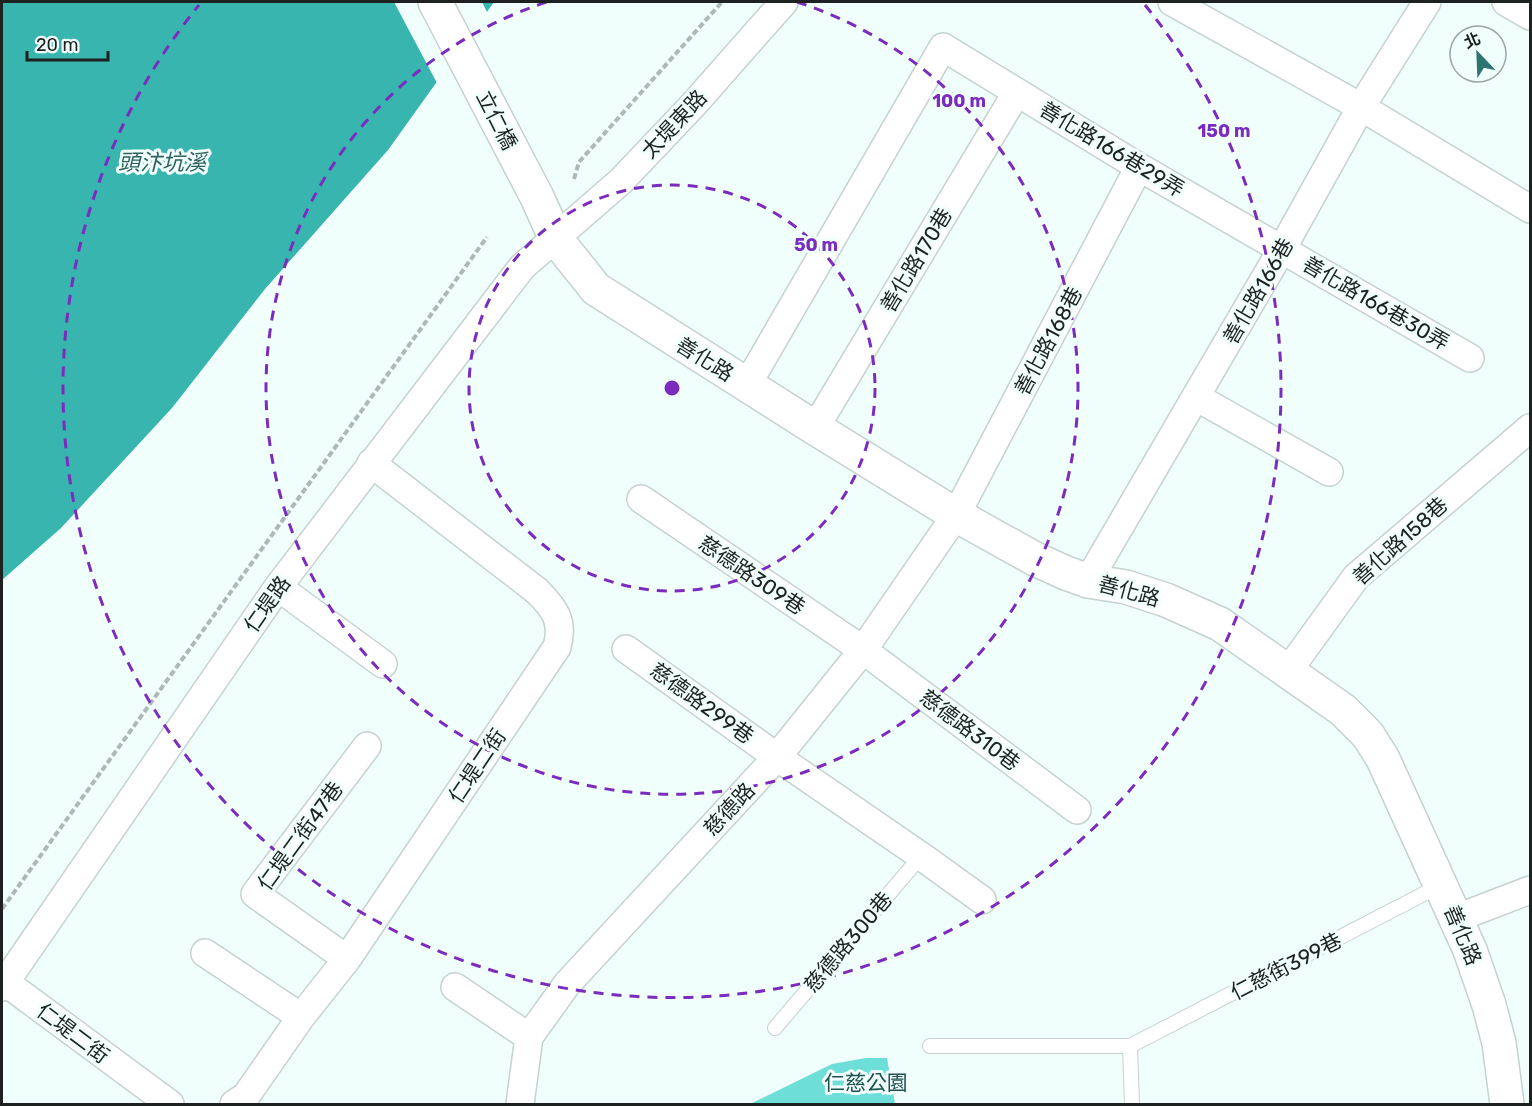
<svg xmlns="http://www.w3.org/2000/svg" width="1532" height="1106" viewBox="0 0 1532 1106" font-family="Rubik,'Noto Sans TC',sans-serif">
<rect width="100%" height="100%" fill="#f0fefc"/>
<path fill="#6ddfd8" d="M866,1058H887L895,1104H750L832,1064Z"/>
<path fill="#38b5ae" d="M2,2H494L388,150L265,289L172,408L61,528L2,580Z"/>
<path fill="#f0fefc" d="M394,2H482L488,14L438,85Z"/>
<g fill="none" stroke-linecap="round" stroke-linejoin="round">
<defs>
<path id="lane" d="M775,1028L921,856
M930,1046H1130
M1132,1104L1130,1046L1441,885"/>
<path id="street" d="M1172,2L1361,107L1530,209
M1506,2L1530,16
M747,385L943,47L1139,167L1470,358
M1196,397L1329,472
M815,428L1017,92
M641,499L863,650L1077,810
M1088,581L1282,249L1361,107L1427,2
M278,587L383,664
M626,649L777,757L921,856L982,900
M1288,671L1356,577L1530,428
M1457,918L1530,890
M205,953L301,1017
M347,959L255,894L367,746
M5,982L170,1104
M2,987L278,587L522,267L621,181L694,104L784,2
M455,987L529,1037
M234,1104L246,1096L301,1017L347,959L557,647C564,621 555,609 537,591L371,463
M520,1104L529,1037L567,984L777,757L863,650L956,515L1139,167"/>
<path id="secondary" d="M435,2L537,197L556,239L596,289L815,428L956,515L1035,559L1066,573L1088,581L1126,587L1166,600L1220,624L1343,710L1368,735L1383,759L1470,950L1489,1005L1499,1043L1507,1104"/>
</defs>
<use href="#lane" stroke="#c4d2d0" stroke-width="16"/>
<use href="#street" stroke="#c4d2d0" stroke-width="30"/>
<use href="#secondary" stroke="#c4d2d0" stroke-width="36"/>
<path stroke="#aeb9b7" stroke-width="4" stroke-dasharray="6 3" stroke-linecap="butt" d="M574,179L579,162L722,2
M2,909L487,237"/>
<use href="#lane" stroke="#fff" stroke-width="14"/>
<use href="#street" stroke="#fff" stroke-width="27"/>
<use href="#secondary" stroke="#fff" stroke-width="33"/>
</g>
<g fill="none" stroke="#7b2cbf" stroke-width="3" stroke-dasharray="10 8">
<circle cx="672" cy="388" r="203"/>
<path d="M797 2A406 406 0 1 1 547 2"/>
<path d="M1145 5A609 609 0 1 1 199 5"/>
</g>
<g text-anchor="middle" dominant-baseline="central" stroke-width="6" stroke-linejoin="round" paint-order="stroke">
<g font-size="21" fill="#1d2221" stroke="#f0fefc">
<text transform="translate(497 120) rotate(63)">立仁橋</text>
<text transform="translate(674 124) rotate(-47)">太堤東路</text>
<text transform="translate(1112 149) rotate(31)">善化路166巷29弄</text>
<text transform="translate(916 260) rotate(-59)">善化路170巷</text>
<text transform="translate(1258 291) rotate(-60)">善化路166巷</text>
<text transform="translate(1376 303) rotate(30)">善化路166巷30弄</text>
<text transform="translate(1048 341) rotate(-62)">善化路168巷</text>
<text transform="translate(705 359) rotate(32)">善化路</text>
<text transform="translate(1400 541) rotate(-42)">善化路158巷</text>
<text transform="translate(752 575) rotate(34)">慈德路309巷</text>
<text transform="translate(1129 591) rotate(15)">善化路</text>
<text transform="translate(267 604) rotate(-55)">仁堤路</text>
<text transform="translate(702 703) rotate(36)">慈德路299巷</text>
<text transform="translate(970 730) rotate(37)">慈德路310巷</text>
<text transform="translate(477 766) rotate(-56)">仁堤二街</text>
<text transform="translate(729 809) rotate(-47)">慈德路</text>
<text transform="translate(300 836) rotate(-54)">仁堤二街47巷</text>
<text transform="translate(1463 935) rotate(67)">善化路</text>
<text transform="translate(848 942) rotate(-50)">慈德路300巷</text>
<text transform="translate(1286 966) rotate(-27)">仁慈街399巷</text>
<text transform="translate(73 1033) rotate(37)">仁堤二街</text>
</g>
<g font-size="21" fill="#1f524f" stroke="#f0fefc">
<text x="866" y="1082">仁慈公園</text>
</g>
<g font-size="22" font-style="italic" fill="#2f625e" stroke="#f0fefc">
<text x="162" y="162">頭汴坑溪</text>
</g>
</g>
<circle cx="672" cy="388" r="9" fill="#7b2cbf" stroke="#f0fefc" stroke-width="3"/>
<g font-size="18" text-anchor="middle" font-weight="bold" fill="#7b2cbf" stroke="#f0fefc" stroke-width="6" stroke-linejoin="round" paint-order="stroke">
<text x="959" y="107">100 m</text>
<text x="1224" y="137">150 m</text>
<text x="816" y="251">50 m</text>
</g>
<rect width="1532" height="1106" fill="none" stroke="#1d2221" stroke-width="6"/>
<g transform="translate(1478 54) rotate(337)"><circle r="28" fill="#f0fefc" stroke="#9ca6a4" stroke-width="1.5"/>
<path d="M0-4.5L10 22L0 15L-10 22Z" fill="#2c7570"/>
<text y="-9" font-size="16" font-weight="bold" text-anchor="middle" fill="#1d2221">北</text>
</g>
<path d="M27 51v9h81v-9" fill="none" stroke="#1d2221" stroke-width="3"/>
<text x="36" y="51" font-size="18" fill="#1d2221" stroke="#f0fefc" stroke-width="4.5" paint-order="stroke">20 m</text>
</svg>
